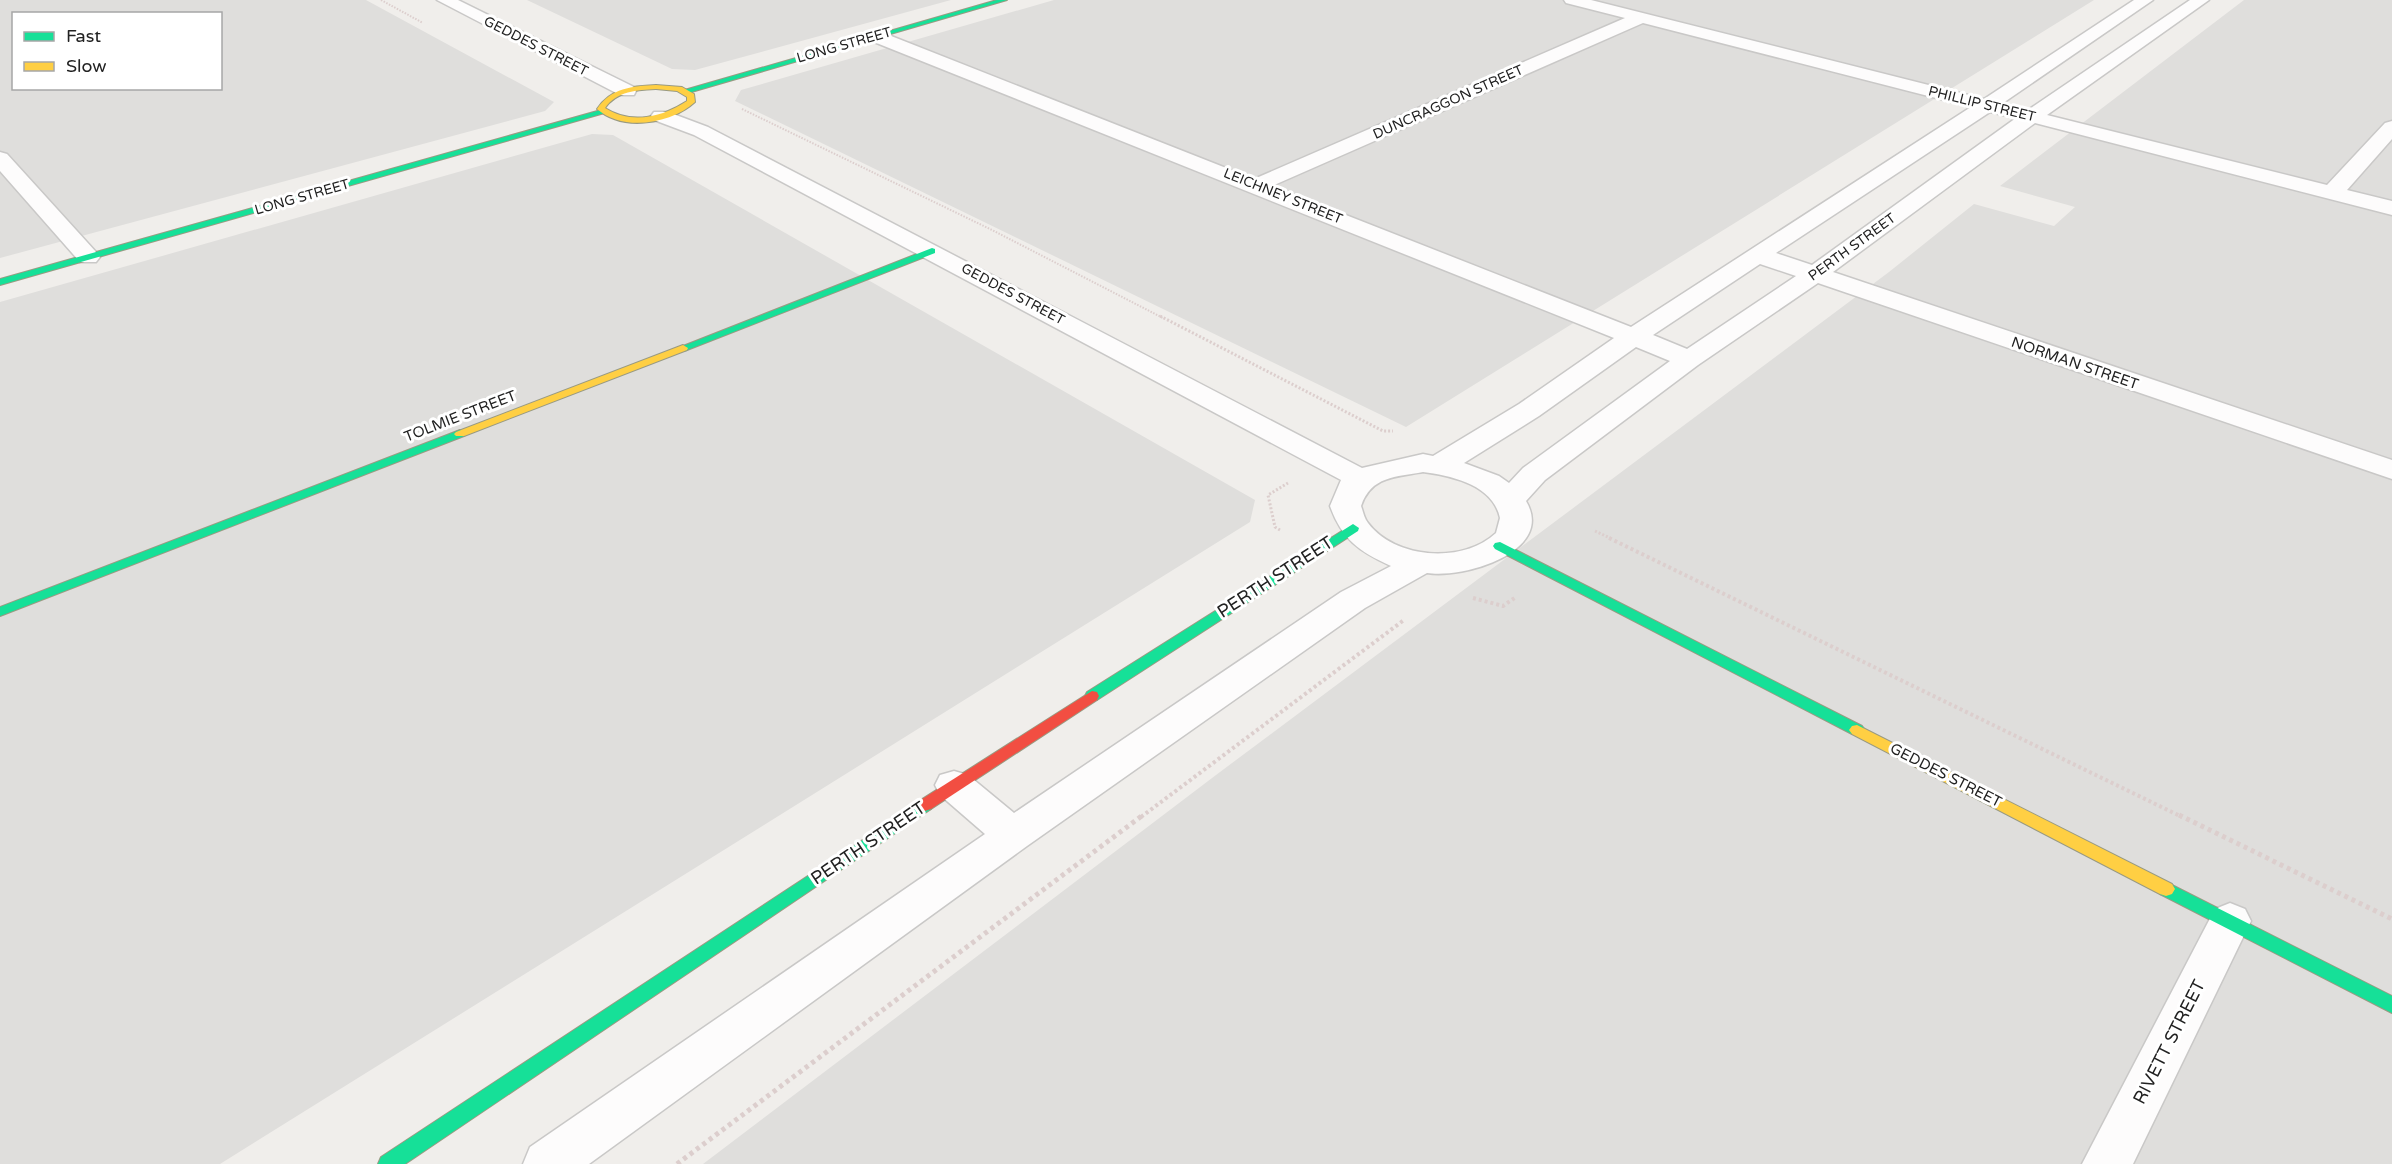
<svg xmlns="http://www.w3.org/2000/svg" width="2392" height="1164" viewBox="0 0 2392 1164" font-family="'Varela Round',sans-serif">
<rect width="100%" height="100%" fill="#f0eeeb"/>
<path fill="#dfdedc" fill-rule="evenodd" d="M0,0H366L554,102L545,111L0,258ZM14,14H220V88H14Z
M527,0H951L695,70L672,69Z
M1054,0H2094L1406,427L735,101L741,90Z
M2244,0H2392V1164H703L1216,775L1889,272L1974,204L2054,226L2075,207L2000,186Z
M592,134L613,135L1255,500L1250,522L220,1164H0V302Z"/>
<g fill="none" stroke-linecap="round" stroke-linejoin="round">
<defs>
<path id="street" d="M437,0H458L634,87L636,91L634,95H620Z
M1564,0H1591L1984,99L2134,0H2153L2003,103L2028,110L2190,0H2209L2047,115L2327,185L2385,123L2392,121V139L2347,190L2392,201V215L2035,123L1833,272L2392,460V479L1818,283L1698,365L1545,480L1526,501C1556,552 1463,579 1427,573L1365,608L1027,846L589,1164H523L530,1147L985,834L940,795L935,785L940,775L954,771L968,775L1014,813L1341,592L1391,566C1358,551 1342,539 1330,506L1341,480L694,135L654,120L651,116L654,112H668L708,127L1362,468L1423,454L1433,456L1519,404L1614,338L869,40L866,36L875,31L881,32L1254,179L1625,18L1566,3ZM1643,23L1971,107L1631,327L1272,186ZM1990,112L2016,118L1812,265L1776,253ZM1760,264L1796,276L1687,349L1653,335ZM1636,347L1670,361L1523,468L1509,483L1499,476L1464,463L1539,416ZM1423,472C1453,476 1493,485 1500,518L1496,533C1463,564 1395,559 1368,523C1364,518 1363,511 1361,506C1371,476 1396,477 1423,472Z
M0,152L7,154L96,252L100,257L96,262H80L0,171Z
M2230,903L2245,909L2251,921L2133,1164H2082L2215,909Z"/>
<path id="fast" d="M997,0H1007L688,93L681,91Z
M601,110L608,112L0,285V279Z
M932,248L935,249V253L687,350L683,351L678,348Z
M460,430L464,432L466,434L464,436L0,616V607Z
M1353,524L1359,528L1358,531L1097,700H1087L1085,696L1087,692Z
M1500,542L1862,726L1865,730L1862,734H1852L1495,549L1493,546L1495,543Z
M925,799L931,801L933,805L931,809L405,1164H378L381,1157Z
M2166,882L2392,996V1013L2160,894L2157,889L2160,884Z"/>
<path id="slow" d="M656,85L682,87L694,94L695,102C671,124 623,132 597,109C611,88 632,86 656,85ZM656,89L677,91L687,97V101C662,117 632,125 605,108C617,91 637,90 656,89Z
M683,345L688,348L687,350L464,436H456L454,434L456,432Z
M1857,725L2172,884L2175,889L2172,894L2166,896L2160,894L1852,734L1849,730L1852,726Z"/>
<path id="jam" d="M1092,691L1097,692L1099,696L1097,700L931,809L925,811L919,809L917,805L919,801Z"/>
</defs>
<use href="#street" stroke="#c9c8c7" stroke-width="3"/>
<use href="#fast" stroke="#999a82" stroke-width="2"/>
<use href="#slow" stroke="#999a82" stroke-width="2"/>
<use href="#jam" stroke="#999a82" stroke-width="2"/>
<path stroke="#dccecd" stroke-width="2" stroke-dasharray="1.5 1.5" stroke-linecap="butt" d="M381,0L423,23
M742,109L992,230L1163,318"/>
<path stroke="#dccecd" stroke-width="3" stroke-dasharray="2 2" stroke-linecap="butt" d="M1160,316L1383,431H1393
M1280,530L1275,527L1268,495L1288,483
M1595,531L1612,539"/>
<path stroke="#dccecd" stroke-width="4" stroke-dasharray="3 3" stroke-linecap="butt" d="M1609,538L2182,817
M1473,598L1503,606L1516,597
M1141,817L1404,620"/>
<path stroke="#dccecd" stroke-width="5" stroke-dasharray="4 4" stroke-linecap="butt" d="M2179,815L2392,919
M677,1164L1143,815"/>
<use href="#street" fill="#fdfcfc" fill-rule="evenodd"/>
<use href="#fast" fill="#16e098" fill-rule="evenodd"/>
<use href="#slow" fill="#ffcf43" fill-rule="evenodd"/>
<use href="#jam" fill="#f24e42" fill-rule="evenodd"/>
</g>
<g text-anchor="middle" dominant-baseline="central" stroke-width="6" stroke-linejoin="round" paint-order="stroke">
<g font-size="14" fill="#222" stroke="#fff">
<text transform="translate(844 45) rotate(-16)">LONG STREET</text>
<text transform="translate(536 46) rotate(27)">GEDDES STREET</text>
<text transform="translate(1448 102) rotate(-24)">DUNCRAGGON STREET</text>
<text transform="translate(1982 104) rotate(14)">PHILLIP STREET</text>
<text transform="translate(1283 196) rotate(22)">LEICHNEY STREET</text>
<text transform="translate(302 197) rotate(-16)">LONG STREET</text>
<text transform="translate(1852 247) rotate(-36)">PERTH STREET</text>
<text transform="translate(1013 294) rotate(28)">GEDDES STREET</text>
</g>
<g font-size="15" fill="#222" stroke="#fff">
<text transform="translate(2075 363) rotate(19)">NORMAN STREET</text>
<text transform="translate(460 416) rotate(-21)">TOLMIE STREET</text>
<text transform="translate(1946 775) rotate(27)">GEDDES STREET</text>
</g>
<g font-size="18" fill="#222" stroke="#fff">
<text transform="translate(1275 577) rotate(-33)">PERTH STREET</text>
<text transform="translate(868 843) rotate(-34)">PERTH STREET</text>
<text transform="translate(2169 1042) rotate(-63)">RIVETT STREET</text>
</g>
</g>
<rect x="12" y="12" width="210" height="78" fill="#ffffff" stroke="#a7a7a7" stroke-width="1.5"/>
<rect x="24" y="32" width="30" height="9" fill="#16e098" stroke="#a7a7a7" stroke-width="1.5"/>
<text x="66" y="42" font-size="18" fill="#222222">Fast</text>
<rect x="24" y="62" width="30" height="9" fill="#ffcf43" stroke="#a7a7a7" stroke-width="1.5"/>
<text x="66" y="72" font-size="18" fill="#222222">Slow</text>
</svg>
